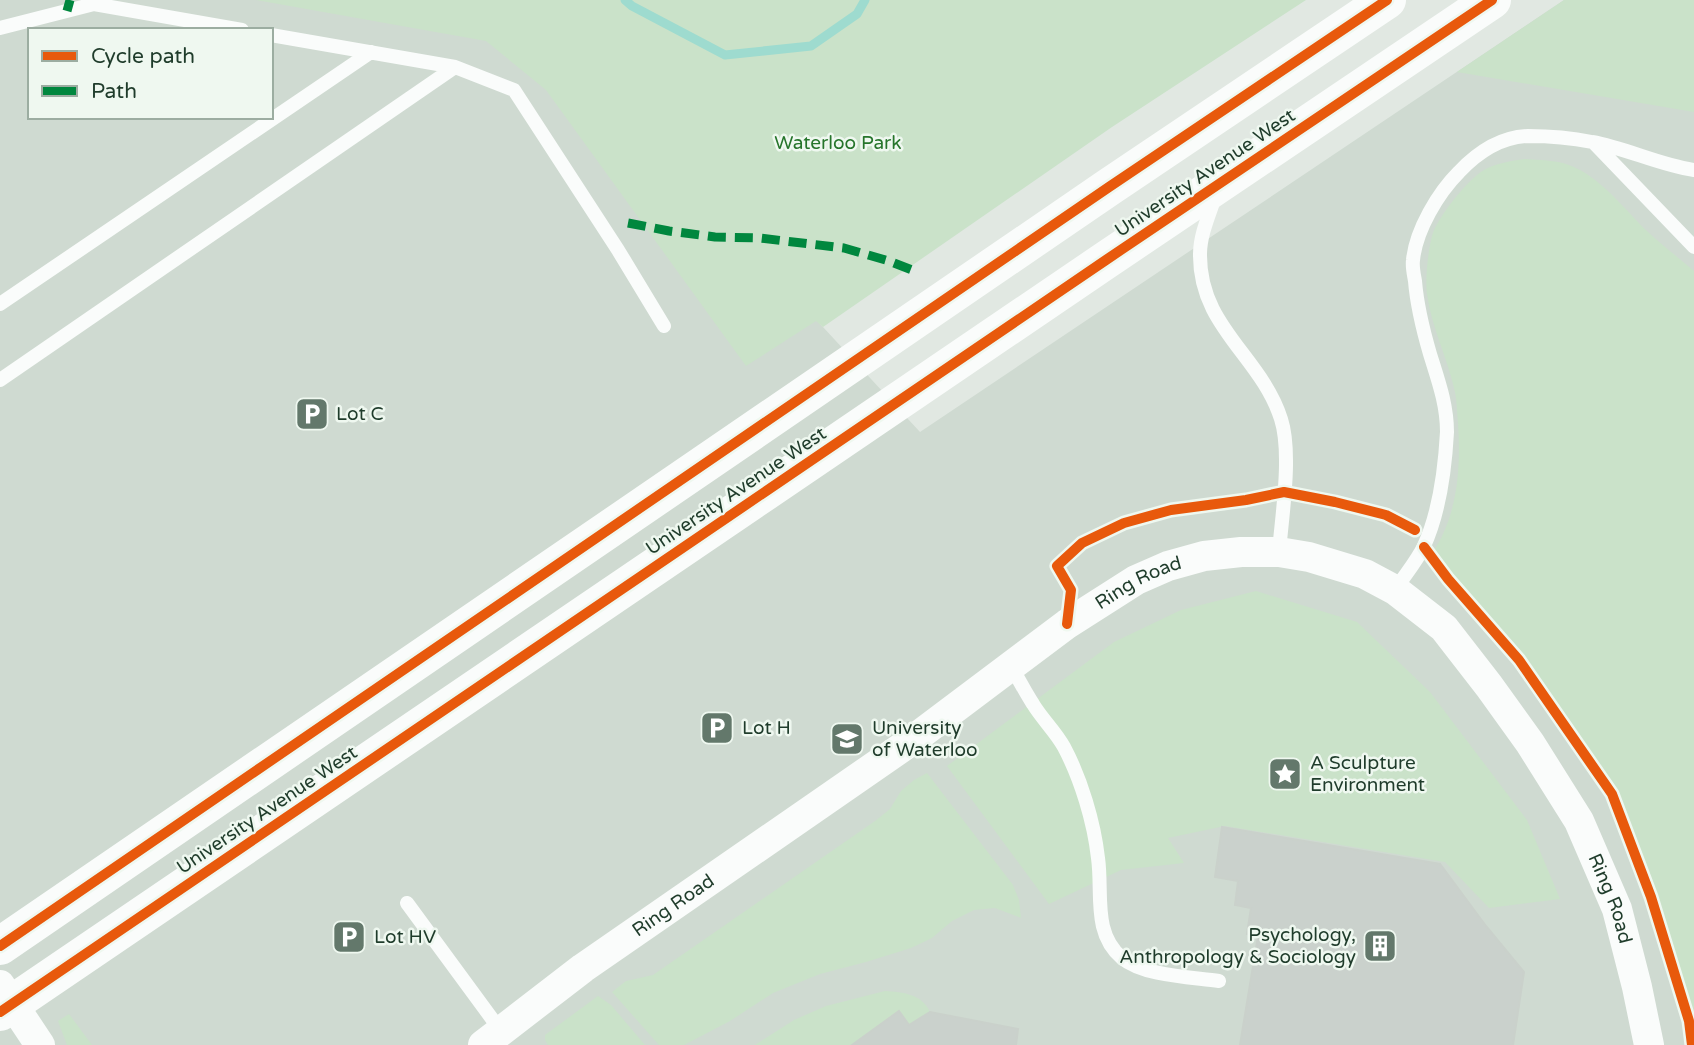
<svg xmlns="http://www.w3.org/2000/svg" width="1694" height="1045" viewBox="0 0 1694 1045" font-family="'Varela Round',sans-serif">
<rect width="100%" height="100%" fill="#e1e8e2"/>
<path fill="#cfdad1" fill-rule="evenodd" d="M0,0H289L511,23L823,327L920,432L1564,0H1694V1045H0ZM30,30H271V117H30Z"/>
<path fill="#cae2c9" d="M256,0H1306L1112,127L823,327L816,321L746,366L546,90L486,41Z
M1564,0H1694V112L1457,72Z
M1525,159C1539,160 1555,160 1569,165C1601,177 1623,208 1648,232C1663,246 1679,258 1694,271V1045H1692L1689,1021L1651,897L1612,794L1519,660L1430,556C1458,518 1461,468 1458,423C1457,413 1457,402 1455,392C1448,359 1431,326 1427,294C1425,279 1428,251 1432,236C1437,218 1468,179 1484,170C1497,163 1510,161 1525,159Z
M1256,591L1357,622L1430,692L1527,820L1560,899L1489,908L1445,862L1225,826L1168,838L1184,863L1121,870L1049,904L947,766L1114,642L1181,610Z
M927,773L1013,885L1019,900L1021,918L995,908L974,910L952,921L932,938L911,948L866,962L820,974L773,993L730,1021L684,1045H659L612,992L626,981L653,975L875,821L890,809L901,791L914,780Z
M885,991C903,992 922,994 930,1012L909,1025L899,1011L852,1045H755L794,1020L826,1006Z
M598,996L611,1005L645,1045H548L545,1040V1035Z
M69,1014L92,1045H67L58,1021Z"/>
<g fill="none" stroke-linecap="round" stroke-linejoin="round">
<path stroke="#9edbcf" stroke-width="9" d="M625,0L632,6L725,55L811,46L857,14L865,0"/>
</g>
<path fill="#cad1cc" stroke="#cad1cb" stroke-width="2" d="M1222,827L1440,864L1486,926L1524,972L1513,1045H1240L1258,936L1247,934L1251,908L1235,905L1238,881L1215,877Z
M899,1011L909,1025L930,1012L1018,1029L1016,1045H852Z"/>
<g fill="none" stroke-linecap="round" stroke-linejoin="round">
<path stroke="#fafcfb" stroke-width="14" d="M0,28L94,4L242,30
M271,35L455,67L514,90L618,250L664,326
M1594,143L1694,247
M1215,197C1209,215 1200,235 1200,254C1199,327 1261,356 1281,419C1292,453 1282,515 1279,552
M0,304L371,52
M0,380L455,67
M1395,590C1404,576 1417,561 1424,546C1440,511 1445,469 1447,432C1447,404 1438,380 1430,354C1423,330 1417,306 1415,281C1414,275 1412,267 1413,260C1416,230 1438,193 1459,172C1478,152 1500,137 1528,136C1548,136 1572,138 1592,142C1626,148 1659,165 1694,170
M1011,667C1019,679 1025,692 1033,704C1042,719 1056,732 1064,747C1081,779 1094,822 1098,858C1103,893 1092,933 1122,958C1144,976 1191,977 1219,981
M407,903L501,1031"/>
<g stroke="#fafcfb" stroke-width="30">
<path d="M0,985L40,1045"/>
<path id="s1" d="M483,1045L583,968L914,739L1067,624L1136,580L1168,566L1204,556L1241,552H1279L1309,557L1365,574L1395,590L1444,628L1489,686L1530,743L1579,821L1617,909L1637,987L1649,1045"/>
</g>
<path stroke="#fafcfb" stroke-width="38" d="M0,946L1109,187L1387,0
M0,1012L1106,260L1492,0"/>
<path stroke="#00873e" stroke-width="9" stroke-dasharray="18 9" stroke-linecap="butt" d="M67,11L70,0
M628,223L669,231L715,237L760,238L844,248L889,261L917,272"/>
<defs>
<path id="cycleway" d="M1424,547L1448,579L1519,660L1612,794L1651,897L1689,1021L1692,1045
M1067,624L1071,590L1057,566L1082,543L1124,523L1171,510L1246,500L1284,492L1335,502L1386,515L1415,530
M0,946L1109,187L1387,0
M0,1012L1106,260L1492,0"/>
</defs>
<use href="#cycleway" stroke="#eff8f0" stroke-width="15"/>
<use href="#cycleway" stroke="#e8590c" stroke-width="10"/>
</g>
<defs>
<symbol id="parking-square" viewBox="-11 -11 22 22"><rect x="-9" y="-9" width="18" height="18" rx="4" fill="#63786b" stroke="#eff8f0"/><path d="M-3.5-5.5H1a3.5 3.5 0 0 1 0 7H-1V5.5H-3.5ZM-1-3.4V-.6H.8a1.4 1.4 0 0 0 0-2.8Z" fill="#fff"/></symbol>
<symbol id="university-square" viewBox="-11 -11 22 22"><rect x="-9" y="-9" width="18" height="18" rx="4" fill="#63786b" stroke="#eff8f0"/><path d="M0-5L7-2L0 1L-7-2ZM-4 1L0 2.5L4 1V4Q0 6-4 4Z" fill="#fff"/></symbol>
<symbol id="sight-square" viewBox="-11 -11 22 22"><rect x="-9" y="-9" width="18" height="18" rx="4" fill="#63786b" stroke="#eff8f0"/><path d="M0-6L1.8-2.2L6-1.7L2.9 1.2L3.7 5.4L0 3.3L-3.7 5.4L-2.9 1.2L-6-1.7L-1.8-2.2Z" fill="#fff"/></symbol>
<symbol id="building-square" viewBox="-11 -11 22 22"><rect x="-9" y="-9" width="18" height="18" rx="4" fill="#63786b" stroke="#eff8f0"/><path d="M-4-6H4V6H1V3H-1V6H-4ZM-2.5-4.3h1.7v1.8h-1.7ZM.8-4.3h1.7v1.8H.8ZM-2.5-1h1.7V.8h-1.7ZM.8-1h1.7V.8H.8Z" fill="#fff"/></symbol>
</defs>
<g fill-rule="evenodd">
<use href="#parking-square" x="293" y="395" width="38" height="38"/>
<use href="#parking-square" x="698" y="709" width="38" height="38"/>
<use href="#university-square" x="828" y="720" width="38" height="38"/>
<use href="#sight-square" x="1266" y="755" width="38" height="38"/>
<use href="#parking-square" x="330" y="918" width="38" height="38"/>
<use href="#building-square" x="1361" y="927" width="38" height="38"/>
</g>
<g text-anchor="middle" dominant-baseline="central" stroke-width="5" stroke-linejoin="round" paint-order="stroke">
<g font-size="19" fill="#26752b" stroke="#eff8f0">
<text x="838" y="143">Waterloo Park</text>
</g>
<g font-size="19" fill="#1f3c2b" stroke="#eff8f0">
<text transform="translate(1205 173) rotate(-34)">University Avenue West</text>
<text transform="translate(736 491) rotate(-34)">University Avenue West</text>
<text stroke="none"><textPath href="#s1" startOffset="803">Ring Road</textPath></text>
<text transform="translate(267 810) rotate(-34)">University Avenue West</text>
<text stroke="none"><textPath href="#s1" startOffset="1454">Ring Road</textPath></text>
<text stroke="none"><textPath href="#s1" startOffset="236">Ring Road</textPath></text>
</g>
<g font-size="19" fill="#1f3c2b" stroke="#eff8f0" text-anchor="start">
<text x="336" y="414">Lot C</text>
<text x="742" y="728">Lot H</text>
<text x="872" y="728">University<tspan x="872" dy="22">of Waterloo</tspan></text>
<text x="1310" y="763">A Sculpture<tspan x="1310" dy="22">Environment</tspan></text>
<text x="1356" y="935" text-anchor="end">Psychology,<tspan x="1356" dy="22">Anthropology &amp; Sociology</tspan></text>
<text x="374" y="937">Lot HV</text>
</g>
</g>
<rect x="28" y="28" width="245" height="91" fill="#eff8f0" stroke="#9cada1" stroke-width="2"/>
<rect x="42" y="51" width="35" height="10" fill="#e8590c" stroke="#9cada1" stroke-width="2"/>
<text x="91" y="63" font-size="21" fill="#1f3c2b">Cycle path</text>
<rect x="42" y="86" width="35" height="10" fill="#00873e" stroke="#9cada1" stroke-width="2"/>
<text x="91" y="98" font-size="21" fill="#1f3c2b">Path</text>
</svg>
